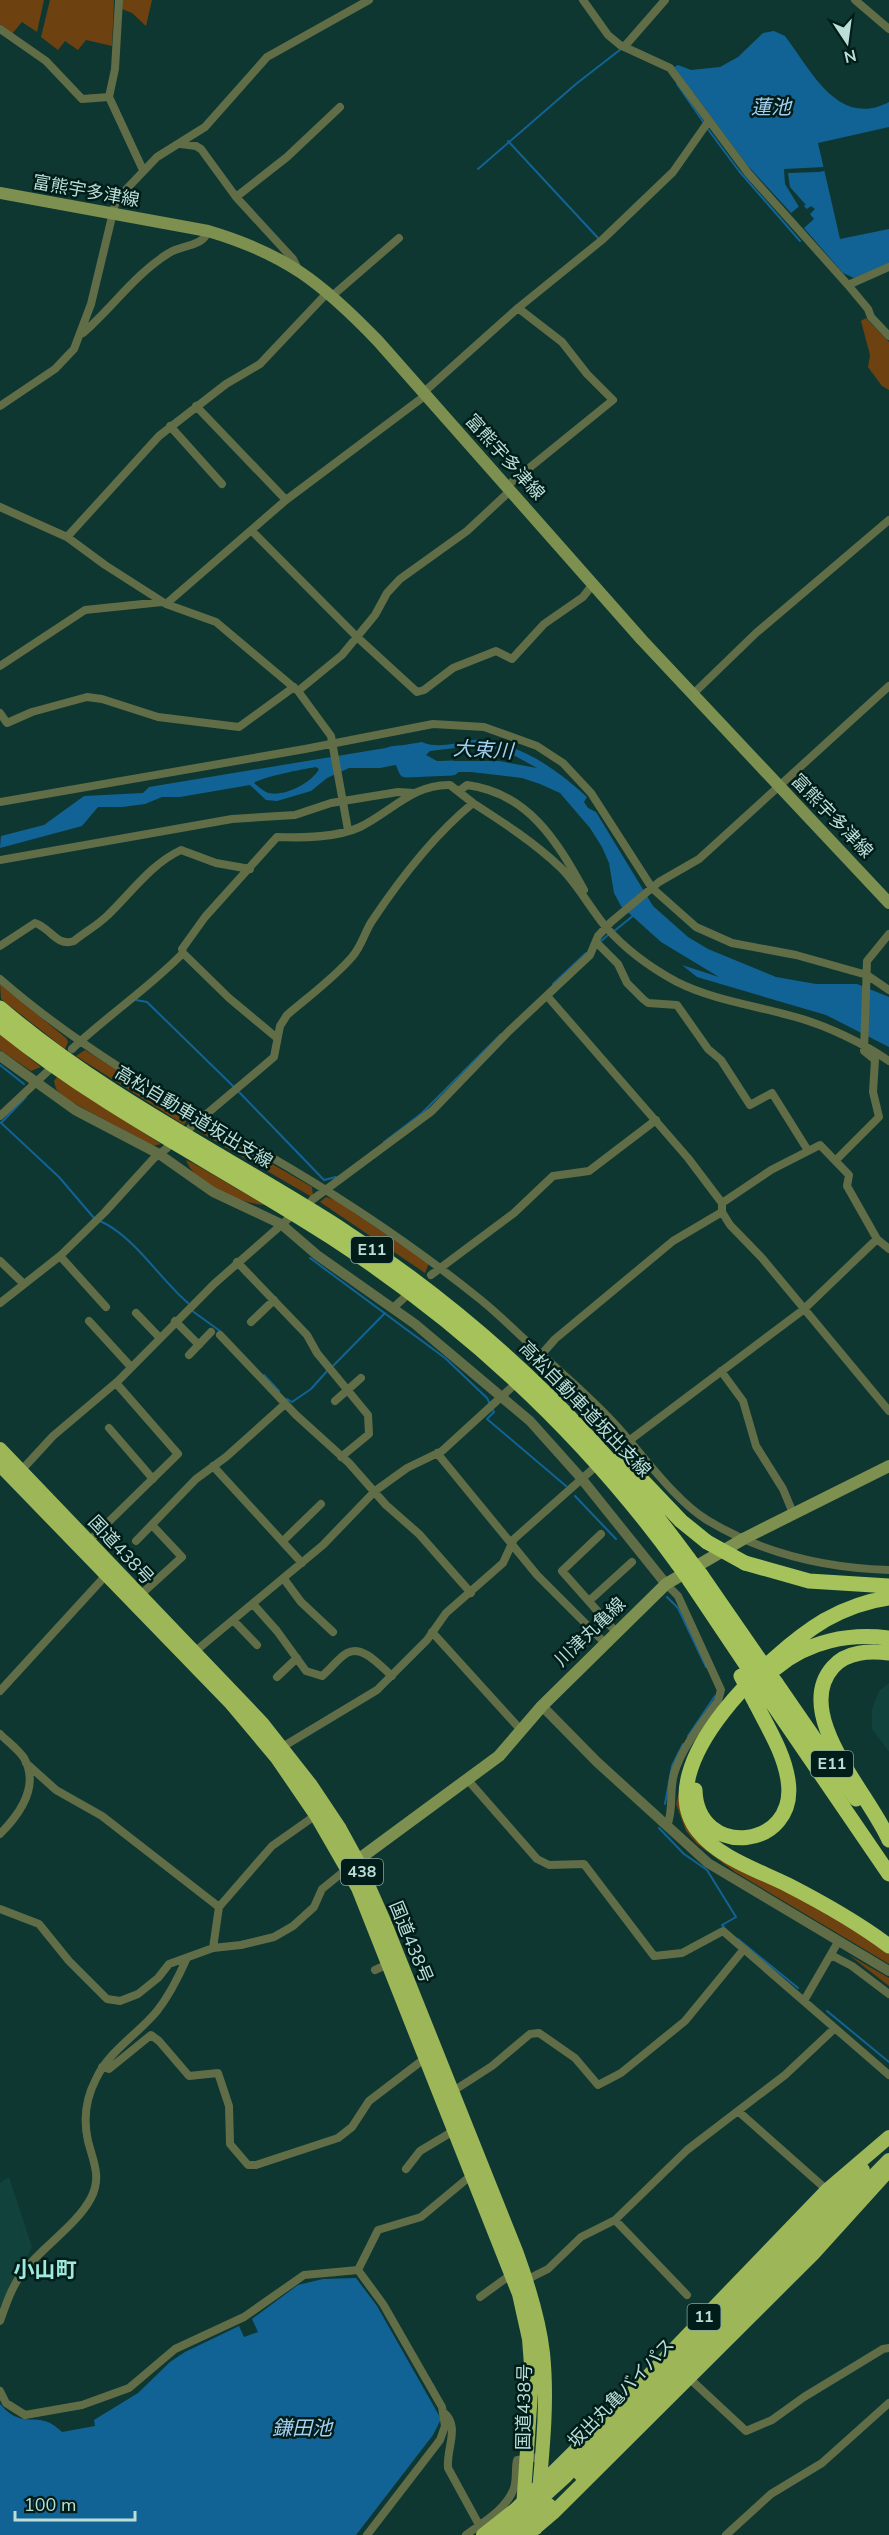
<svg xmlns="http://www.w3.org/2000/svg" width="889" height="2535" viewBox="0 0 889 2535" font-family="'Nunito Sans','Noto Sans JP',sans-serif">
<rect width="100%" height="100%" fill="#0e3731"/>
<path fill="#11423b" d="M889,1683V1752L872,1729V1709L879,1691Z
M9,2177L32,2247L0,2307V2183Z"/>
<path fill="#6e4110" d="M0,0H44L37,32L22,22L11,35L0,24Z
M50,0H114L112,46L86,40L78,50L65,41L58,50L41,37Z
M122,0H152L146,26L132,13L122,9Z
M866,318L889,342V390L882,386L868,367L870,355L861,321Z
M0,984L66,1038L68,1042L65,1049L1,999Z
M0,1034L41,1067L31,1071L0,1050Z
M85,1050L187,1114V1120L184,1125L76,1056Z
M57,1077L161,1144L153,1146L66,1099L56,1089L54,1081Z
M205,1125L312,1187L313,1195L312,1197L196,1130Z
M186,1160L193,1163L265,1205C242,1204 193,1183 186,1160Z
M326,1197L335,1200L429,1263L425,1273L320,1202Z
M685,1767L693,1828L889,1951V1964L735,1872L697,1844L686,1831L676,1804Z
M849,1955L889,1978V1986Z"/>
<path fill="#126395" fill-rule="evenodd" d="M774,31L785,36C811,70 838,129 889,102V127L818,143L840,239L889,229V263L854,278L843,273L804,228L814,219L810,214L815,209L811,206L807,209L802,204L791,213L748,166L674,67L678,65L691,70L720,67L738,57L763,33Z
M480,739C524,746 555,768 587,797L584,802L588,808L596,812L653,906L688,937L708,949L776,977L816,984H857L889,997V1047L826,1015L697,977L682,965L719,977L661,942L621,906L614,893L609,863L602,847L590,828L560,793L540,784L522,778L471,772H439L418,764L405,763L380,768H349L327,778L311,791L277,801L266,800L250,785L180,797H162L145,804L122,807H98L82,826L0,848L1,836L44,825L84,796L143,793L149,787L422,742C438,750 462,741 480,739ZM480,745L508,752L537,768L499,761H437L426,755L430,751ZM316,767L319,769C312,783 281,799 266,792C262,790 258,786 254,783C262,777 303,769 316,767Z
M356,2278L377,2306L441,2419L433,2435L356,2535H0V2404C25,2433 37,2407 62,2432L95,2426L94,2420L138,2393L170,2362L185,2352L239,2326L244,2337L258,2332L252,2319L298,2285L323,2279Z"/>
<path fill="#0e3731" d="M824,167V171L819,172L788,173L790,187L806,205L799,207L785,184L784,169Z"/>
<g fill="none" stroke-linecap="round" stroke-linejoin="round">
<path stroke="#126395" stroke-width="2" d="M677,84L704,123
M707,128L739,171L800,241
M508,141L598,238
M478,169L576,84L621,49
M613,932L634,915
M601,941L608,935
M553,984L586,953
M136,1000L147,1002L234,1087
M0,1065L24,1084
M239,1092L324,1180L336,1177
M0,1122L59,1177L94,1218
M1,1123L26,1097
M384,1142L422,1113L501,1034
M100,1221C134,1236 159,1278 188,1303
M310,1258L445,1358L487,1398L494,1412L487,1419L566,1486
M191,1310L220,1331
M332,1367L385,1313
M264,1375L279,1391
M287,1399L292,1402L311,1389L328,1370
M575,1496L616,1539
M667,1597L678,1608L706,1667
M688,1736L715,1696
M665,1804L672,1766L683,1744
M659,1828L684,1854L707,1870L736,1917L722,1925L724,1927
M738,1939L798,1988
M827,2011L889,2062"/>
<path stroke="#126395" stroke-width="15" d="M391,754L399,753L406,770L452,768"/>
<path stroke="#28504a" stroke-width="8" stroke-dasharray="8 4" stroke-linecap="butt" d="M605,1460L625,1443"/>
<path stroke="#616d46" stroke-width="8" d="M119,0L115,69L109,97L143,170
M583,0L608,35L620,45L670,68L748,173L848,285L868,309L871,317L889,336
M855,0L889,29
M0,29L46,61L82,99L109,97
M624,47L665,0
M181,144L196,146L201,149L236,197L293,259L298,269
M236,197L287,157L340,107
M848,285L889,267
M332,296L399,238
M83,333C112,308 136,273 169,253C181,245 203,247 208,231
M424,392L518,308L602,240L673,172L708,122
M0,406L55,369L74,349L91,304L116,200L157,157L205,127L267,57L369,0
M196,406L286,500
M170,426L222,484
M507,486L613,400L587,374L562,342L518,308
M0,507L67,537L105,565L166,604L216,622L298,691L331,736L348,830
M253,532L357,637L417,692L424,690L453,668L496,651L512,659L544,624L583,597L593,584
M67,537L159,436L226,384L260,364L328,292
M166,604L286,500L426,395
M0,666L85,610L162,602
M298,691L342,655L375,615L387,593L400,579L467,531L511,490
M692,695L756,633L889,520
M0,713L7,723L32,712L87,697L102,699L158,717L239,727L294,687
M459,791L467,785C528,793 557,841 584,890
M0,802L305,749L433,724L484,727L537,746L563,763L591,793L652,888L696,927L732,943L796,955L867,975L889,990
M0,860L232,819L295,815L331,803L398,792L414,793
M597,943L618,964L627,983L643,999L648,1003L677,1005L708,1049L721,1060L750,1105L772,1093L807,1149
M0,946L35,923C51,928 56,947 74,941C85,932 98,925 108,915C131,893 151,864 181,850L216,863L250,869
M183,953L229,998L277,1038
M0,979C80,1049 172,1100 264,1153C339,1196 414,1246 481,1300C502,1317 521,1337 542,1355C566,1377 591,1398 613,1422C641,1452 673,1499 707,1520C763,1554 825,1568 889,1570
M548,997L688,1158L722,1203V1212L730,1225L762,1258L889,1411
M72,1049C108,1015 149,988 183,953L182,949L205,917L277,837C303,838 336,838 360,827C391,812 413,784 450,785L473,803
M0,1116L48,1071
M190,1128L274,1057L280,1026L287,1015C308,997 334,978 352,957C362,946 364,933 372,921C400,879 434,835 473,803C504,823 535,843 561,868C578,885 590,908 605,926C624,948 651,968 677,982C715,1001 759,1006 799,1018C829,1027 863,1043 889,1061
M836,1160L879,1117L873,1092L875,1060L864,1051L867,961L889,934
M312,1200L432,1111L509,1031L590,955L598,936L611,922L659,882L699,859L889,686
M722,1203L771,1170L820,1145L849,1175L847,1186L877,1239L889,1249
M60,1256L106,1307
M0,1261L24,1284
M237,1262L307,1335L317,1353L368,1415L369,1434L341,1457
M431,1275L514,1213L553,1176L589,1171L656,1120
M0,1303L60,1256L105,1212L154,1158L167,1148
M393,1308L405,1297
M136,1313L159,1337
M89,1321L131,1367
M175,1321L199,1345
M251,1322L274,1300
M220,1335L296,1415L349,1463L386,1505L419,1534L471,1593
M189,1355L211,1332
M534,1363L555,1339L673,1241L722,1212
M721,1371L743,1401L756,1446L783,1489L793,1513
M335,1401L361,1378
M109,1428L153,1479
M626,1443L803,1310L877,1239
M437,1453L537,1575L605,1643
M213,1466L302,1563
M18,1474L53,1436L118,1381L214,1284L288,1219
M601,1534L562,1571L616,1632
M136,1541L196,1479L226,1457L285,1404
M283,1541L321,1504
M86,1544L178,1454L116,1383
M284,1579L301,1602L333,1632
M666,1584L678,1596L721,1690L718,1701C702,1723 682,1747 674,1774C669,1791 674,1810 667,1826
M137,1598L182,1557L152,1525
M589,1601L632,1562
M253,1604L277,1631L306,1671L322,1676C331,1669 338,1658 347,1653C363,1644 381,1667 392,1676
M233,1620L257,1645
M432,1632L520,1729
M192,1654L323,1545L375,1491L407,1468L442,1451L512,1387
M277,1677L297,1658
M0,1691L108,1573
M0,1734C8,1742 18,1749 24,1758C40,1786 19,1815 0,1834
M279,1749L377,1690L427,1640L446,1613L503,1563L514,1539L594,1468
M26,1763L56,1790L102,1816L219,1907
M467,1779L537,1859L549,1865L584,1864L654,1956L682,1953L723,1931L889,2075
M0,1909L39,1924L69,1961L107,1999L120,2001L138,1994L158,1978L169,1964L213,1948L241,1945L274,1937L293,1926L314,1907L322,1889L348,1868
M213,1948L219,1907L272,1846L316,1815
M831,1955L852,1966L889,1994
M375,1970L388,1964
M805,1999L838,1942
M102,2067L109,2069L151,2035L159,2041L189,2076L218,2073L229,2106L230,2144L248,2165H256L338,2138L352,2127L369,2101L428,2056
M450,2093L492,2066L530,2034L539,2033L575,2058L598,2085L621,2073L685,2021L744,1949
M738,2111L827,2190
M406,2169L420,2151L455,2130
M615,2220L687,2295
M358,2270L383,2304L442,2407L445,2426L440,2440L367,2535
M358,2270L378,2230L421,2217L474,2173
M526,2280L548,2269L581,2237L615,2220L687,2150L785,2075L835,2028
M480,2297L513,2273
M0,2321C6,2304 12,2286 23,2272C43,2246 76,2226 91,2198C102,2177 93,2161 88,2141C83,2119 86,2098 96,2079C108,2052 138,2034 157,2011C169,1996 178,1978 186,1960
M689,2378L746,2431L772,2420L804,2397L883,2349L889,2348
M0,2391L6,2403L25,2415L82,2405L129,2388L175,2349L244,2317L304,2275L358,2270
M443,2412C461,2426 446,2448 448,2468L484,2534
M466,2535C482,2523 507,2509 514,2488C517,2479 515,2469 517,2460L542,2457
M726,2535L771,2494L822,2463L889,2403"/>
<path stroke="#616d46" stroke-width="10" d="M0,1056L75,1110L159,1154L213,1192L281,1224L317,1255L415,1324L530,1421L581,1478L666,1584
M542,1706L597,1762L708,1863L889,1971"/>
<path stroke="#7d904f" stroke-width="12" d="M0,193L208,231C286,254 322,283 378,341L642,640L889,903
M351,1865L499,1756L542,1706L666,1584L745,1538L889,1466"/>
<path stroke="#9cb658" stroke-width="14" d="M0,1449L262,1723L310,1784L340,1829L357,1860L384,1921L516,2251C528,2284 539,2318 543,2353C549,2411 540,2470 536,2528
M0,1465L230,1702L277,1758L316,1815L358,1888L519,2294L529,2339L532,2378L522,2523
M655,2383L863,2170
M663,2391L889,2160
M483,2535L516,2509L598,2428L827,2190L889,2137
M527,2535L553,2513L813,2254L889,2170"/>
<path stroke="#a5c25b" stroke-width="15" d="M0,1008C103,1096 225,1155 338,1227C475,1316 592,1426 688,1558
M0,1025C102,1108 221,1166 331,1237C466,1325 583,1433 678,1564
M621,1458L681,1521L707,1542
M745,1563L809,1581L889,1586
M701,1575L759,1659
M690,1581L749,1669
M889,1598C866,1601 845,1609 825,1620C773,1651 647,1765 698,1831C719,1858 758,1870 788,1885C823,1903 857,1922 889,1946
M889,1653C870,1651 847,1651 833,1667C791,1714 870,1795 889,1840
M776,1668C808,1641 849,1633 889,1638
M776,1683L856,1799
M766,1694L889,1874
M695,1790C697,1860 799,1850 788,1780C784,1753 768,1728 756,1704"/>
<path stroke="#9cb658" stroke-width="14" d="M580,2474L663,2391
M501,2535L566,2476L655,2383
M516,2535L549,2505"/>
<path stroke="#a5c25b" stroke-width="15" d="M707,1542L745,1563
M688,1558L701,1575
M678,1564L690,1581
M759,1659L776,1683
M749,1669L766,1694
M741,1676L756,1704"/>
</g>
<g text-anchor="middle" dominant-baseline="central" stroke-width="5" stroke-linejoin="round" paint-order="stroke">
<g fill="#001d19" stroke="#83a49e" stroke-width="1.5">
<rect x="351" y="1237" width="42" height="26" rx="4.5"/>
<rect x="811" y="1751" width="42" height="26" rx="4.5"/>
<rect x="341" y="1859" width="42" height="26" rx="4.5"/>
<rect x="687.5" y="2304" width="33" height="26" rx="4.5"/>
</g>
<g font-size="16" font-weight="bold" fill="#bbded7">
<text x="372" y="1250">E11</text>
<text x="832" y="1764">E11</text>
<text x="362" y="1872">438</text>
<text x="704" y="2317">11</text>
</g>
<g font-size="18" fill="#bbded7" stroke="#001d19">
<text transform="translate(86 191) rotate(10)">富熊宇多津線</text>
<text transform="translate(505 457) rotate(48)">富熊宇多津線</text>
<text transform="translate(832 816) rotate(46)">富熊宇多津線</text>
<text transform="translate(194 1117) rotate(31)">高松自動車道坂出支線</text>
<text transform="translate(585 1409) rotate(46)">高松自動車道坂出支線</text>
<text transform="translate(121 1550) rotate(47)">国道438号</text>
<text transform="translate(590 1632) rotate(-44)">川津丸亀線</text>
<text transform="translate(411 1942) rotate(68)">国道438号</text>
<text transform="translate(621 2393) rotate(-46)">坂出丸亀バイパス</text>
<text transform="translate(524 2407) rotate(-89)">国道438号</text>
</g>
<g font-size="20" font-style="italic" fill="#a5cff2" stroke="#001d19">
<text x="771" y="107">蓮池</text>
<text transform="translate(483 750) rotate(3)">大束川</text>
<text x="302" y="2428">鎌田池</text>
</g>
<g font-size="21" font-weight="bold" fill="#9feadd" stroke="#001d19">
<text x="45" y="2270">小山町</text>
</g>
</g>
<g transform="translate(847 42) rotate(167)" stroke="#001d19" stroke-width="4.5" paint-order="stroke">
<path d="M0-4.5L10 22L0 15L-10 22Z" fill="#bbded7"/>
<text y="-9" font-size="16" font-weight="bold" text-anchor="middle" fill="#bbded7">N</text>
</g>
<path d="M15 2511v9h120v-9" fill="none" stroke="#bbded7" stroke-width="3"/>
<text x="24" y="2511" font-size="18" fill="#bbded7" stroke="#001d19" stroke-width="4.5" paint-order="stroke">100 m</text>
</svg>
